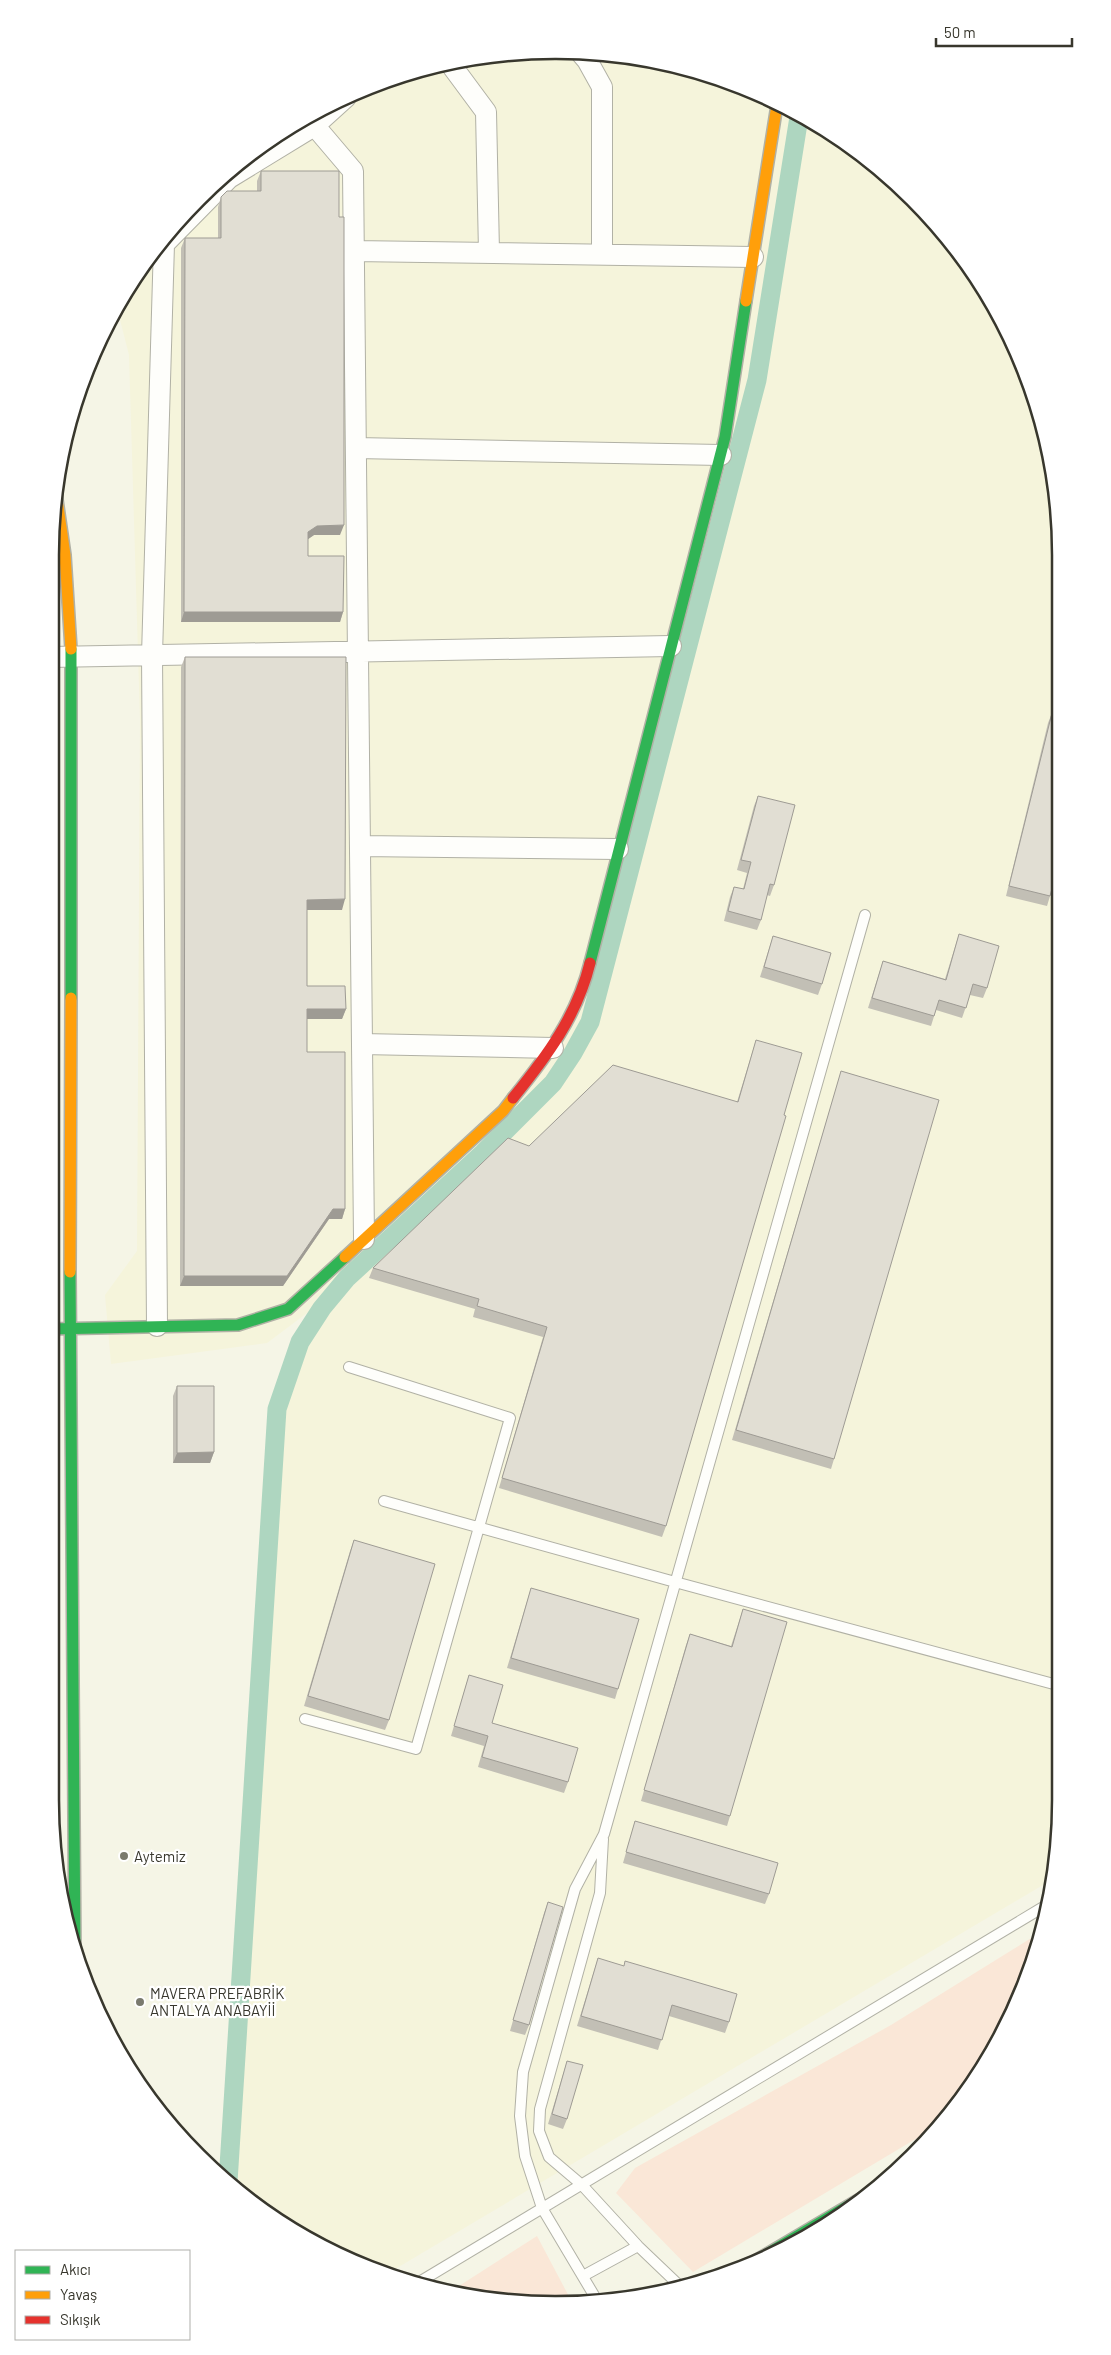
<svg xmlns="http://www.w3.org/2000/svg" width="1111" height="2355" viewBox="0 0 1111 2355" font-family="Barlow,sans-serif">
<rect width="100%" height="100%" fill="#f5f5e6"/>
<path fill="#f5f4db" d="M555,50L654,60L749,88L863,154L956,248L1022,362L1057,489L1061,1800L1053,1879L385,2275L303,2237L248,2200L226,2181L284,1376L315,1307L267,1343L111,1364L105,1295L137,1251L140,720L129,355L117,308L135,275L198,198L274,135L362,89L457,60Z"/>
<path fill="#fae7d7" d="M1041,1932L1023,1993L976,2080L944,2122L693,2272L616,2193L635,2168L891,2025Z
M537,2236L573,2304L555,2305L448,2293Z"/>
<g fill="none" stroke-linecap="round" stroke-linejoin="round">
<path stroke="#aed6c0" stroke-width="19" d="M228,2182L277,1409L300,1342L322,1308L347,1278L483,1153L553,1083L573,1053L590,1022L757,380L799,117"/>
<defs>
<path id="lane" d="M384,1501L675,1582L1061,1686
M305,1719L416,1749L510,1418L349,1367
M603,1839L600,1893L540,2109L539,2131L549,2157L582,2185L638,2246L681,2287
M583,2276L638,2246
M416,2284L1050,1903
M598,2302L542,2208L525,2156L520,2116L523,2072L575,1889L604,1834L865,915"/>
<path id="street" d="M581,53L587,60L602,87V253
M449,62L486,112L489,252
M308,118L353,171L364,1239
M156,250L164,244L229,178L314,126L346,97
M354,251L753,257
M356,448L721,455
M50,657L671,646
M360,846L618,849
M362,1044L553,1048
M157,1326L152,655L164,244"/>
<path id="fast" d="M590,963L725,437L746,301
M71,998V649
M70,1272L75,1955
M50,1329L238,1325L288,1309L345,1257
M750,2264L875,2190"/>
<path id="slow" d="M746,301L777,105
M56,493L65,555L71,649
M345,1257L503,1111L513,1098
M70,1272L71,998"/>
<path id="jam" d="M513,1098C547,1056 577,1016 590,963"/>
</defs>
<use href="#lane" stroke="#b1b1a5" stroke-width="12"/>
<use href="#street" stroke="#b1b1a5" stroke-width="22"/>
<use href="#fast" stroke="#b1b1a5" stroke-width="14"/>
<use href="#slow" stroke="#b1b1a5" stroke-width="14"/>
<use href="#jam" stroke="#b1b1a5" stroke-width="14"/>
<use href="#lane" stroke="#fefefb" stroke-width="10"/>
<use href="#street" stroke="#fefefb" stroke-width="20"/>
<use href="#fast" stroke="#30b455" stroke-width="11"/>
<use href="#slow" stroke="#ff9f0a" stroke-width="11"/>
<use href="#jam" stroke="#e5322d" stroke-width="11"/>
</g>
<path fill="#c2bfb5" d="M261,171L340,535H314L308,539V556L343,612L340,622H181V248L185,238H218V207L221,197L257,191V181Z
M185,657L342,910H307V986L346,1009L342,1019H307V1052L345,1209L342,1219H329L283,1286H180L181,667Z
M1052,713L1050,896L1047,906L1006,896L1048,723Z
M758,796L774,885L770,896L767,895L761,920L757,930L724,921L730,897L734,887L743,889L747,873L737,870L754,806Z
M959,934L987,988L983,998L970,995L962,1018L936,1010L931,1026L868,1008L883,961L945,979Z
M773,936L822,984L818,995L760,977Z
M756,1040L666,1526L662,1537L499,1488L543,1337L473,1317L475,1309L369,1278L373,1268L529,1146L737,1102Z
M841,1071L834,1459L831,1469L732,1440L838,1082Z
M177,1386L214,1452L210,1463H173V1396Z
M354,1540L389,1720L385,1730L304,1706L350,1551Z
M531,1588L618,1689L615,1699L507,1668Z
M743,1609L730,1816L727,1826L641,1801L686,1645L690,1634L731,1646Z
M469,1675L492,1723L568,1782L564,1793L478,1767L484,1746L451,1736Z
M635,1821L769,1894L765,1904L623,1863Z
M548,1902L529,2025L525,2035L510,2031L544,1913Z
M598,1958L729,2022L725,2033L669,2016L658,2050L577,2026Z
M567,2061V2119L563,2129L548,2124Z"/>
<path fill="#9e9b94" d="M344,525L340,535H314L304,542L308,532L317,526Z
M184,612H343L340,622H181Z
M345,899L342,910H304L307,900Z
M307,1009H346L342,1019H303Z
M333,1209H345L342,1219H329L283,1286H180L184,1276Z
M214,1452L210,1463H173L177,1453Z"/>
<path fill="#e1ded3" stroke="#9e9b94" d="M261,171H339V217H344V525L317,526L308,532V556H344L343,612H184L185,238H221V197L227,191H261Z
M185,657H346L345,899L307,900V986H345L346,1009H307V1052H345V1209H333L287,1276H184Z
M1052,713L1057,714L1058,866L1050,896L1009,886Z
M758,796L795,805L774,885L770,884L761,920L728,911L734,887L744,889L751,862L741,860Z
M959,934L999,946L987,988L973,984L966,1008L939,1000L934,1016L872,998L883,961L946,980Z
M773,936L831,953L822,984L764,967Z
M756,1040L802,1053L784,1115L786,1116L666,1526L502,1478L547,1327L477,1306L479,1299L373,1268L508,1138L529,1146L613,1065L738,1102Z
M841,1071L939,1100L834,1459L736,1430Z
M177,1386H214V1452L177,1453Z
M354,1540L435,1564L389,1720L308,1696Z
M531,1588L639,1619L618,1689L511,1658Z
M743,1609L787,1622L730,1816L644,1790L690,1634L732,1647Z
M469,1675L503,1685L492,1723L578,1748L568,1782L482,1757L488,1736L454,1726Z
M635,1821L778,1863L769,1894L626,1852Z
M548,1902L563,1907L529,2025L513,2020Z
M598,1958L624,1966L625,1961L737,1994L729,2022L672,2005L662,2040L581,2016Z
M567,2061L583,2065L567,2119L552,2114Z"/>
<g fill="#7a7a6e" stroke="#fff" stroke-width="2">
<circle cx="124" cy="1856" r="5"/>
<circle cx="140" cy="2002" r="5"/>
</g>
<g text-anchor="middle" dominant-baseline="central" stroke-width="4.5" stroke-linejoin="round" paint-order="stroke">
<g font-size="15" fill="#38372d" stroke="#fff" text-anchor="start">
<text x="134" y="1856">Aytemiz</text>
<text x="150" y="1993">MAVERA PREFABRİK<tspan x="150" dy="17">ANTALYA ANABAYİİ</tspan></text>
</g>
</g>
<path d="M0 0H1111V2355H0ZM555 59H556A496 496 0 0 1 1052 555V1800A496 496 0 0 1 556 2296H555A496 496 0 0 1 59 1800V555A496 496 0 0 1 555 59Z" fill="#fff" fill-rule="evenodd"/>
<path fill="none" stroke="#38372d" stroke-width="2.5" d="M555 59H556A496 496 0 0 1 1052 555V1800A496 496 0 0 1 556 2296H555A496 496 0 0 1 59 1800V555A496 496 0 0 1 555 59Z"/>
<rect x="15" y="2250" width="175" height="90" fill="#ffffff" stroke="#afafab"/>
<rect x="25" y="2266" width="25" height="8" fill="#30b455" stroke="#afafab"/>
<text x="60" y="2275" font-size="15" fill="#38372d">Akıcı</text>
<rect x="25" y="2291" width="25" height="8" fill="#ff9f0a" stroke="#afafab"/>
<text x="60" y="2300" font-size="15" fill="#38372d">Yavaş</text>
<rect x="25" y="2316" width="25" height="8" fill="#e5322d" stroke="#afafab"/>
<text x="60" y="2325" font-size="15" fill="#38372d">Sıkışık</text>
<path d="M936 38v8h136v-8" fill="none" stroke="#38372d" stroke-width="2.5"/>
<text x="944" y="38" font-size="15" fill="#38372d" stroke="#ffffff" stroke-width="4" paint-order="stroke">50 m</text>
</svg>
